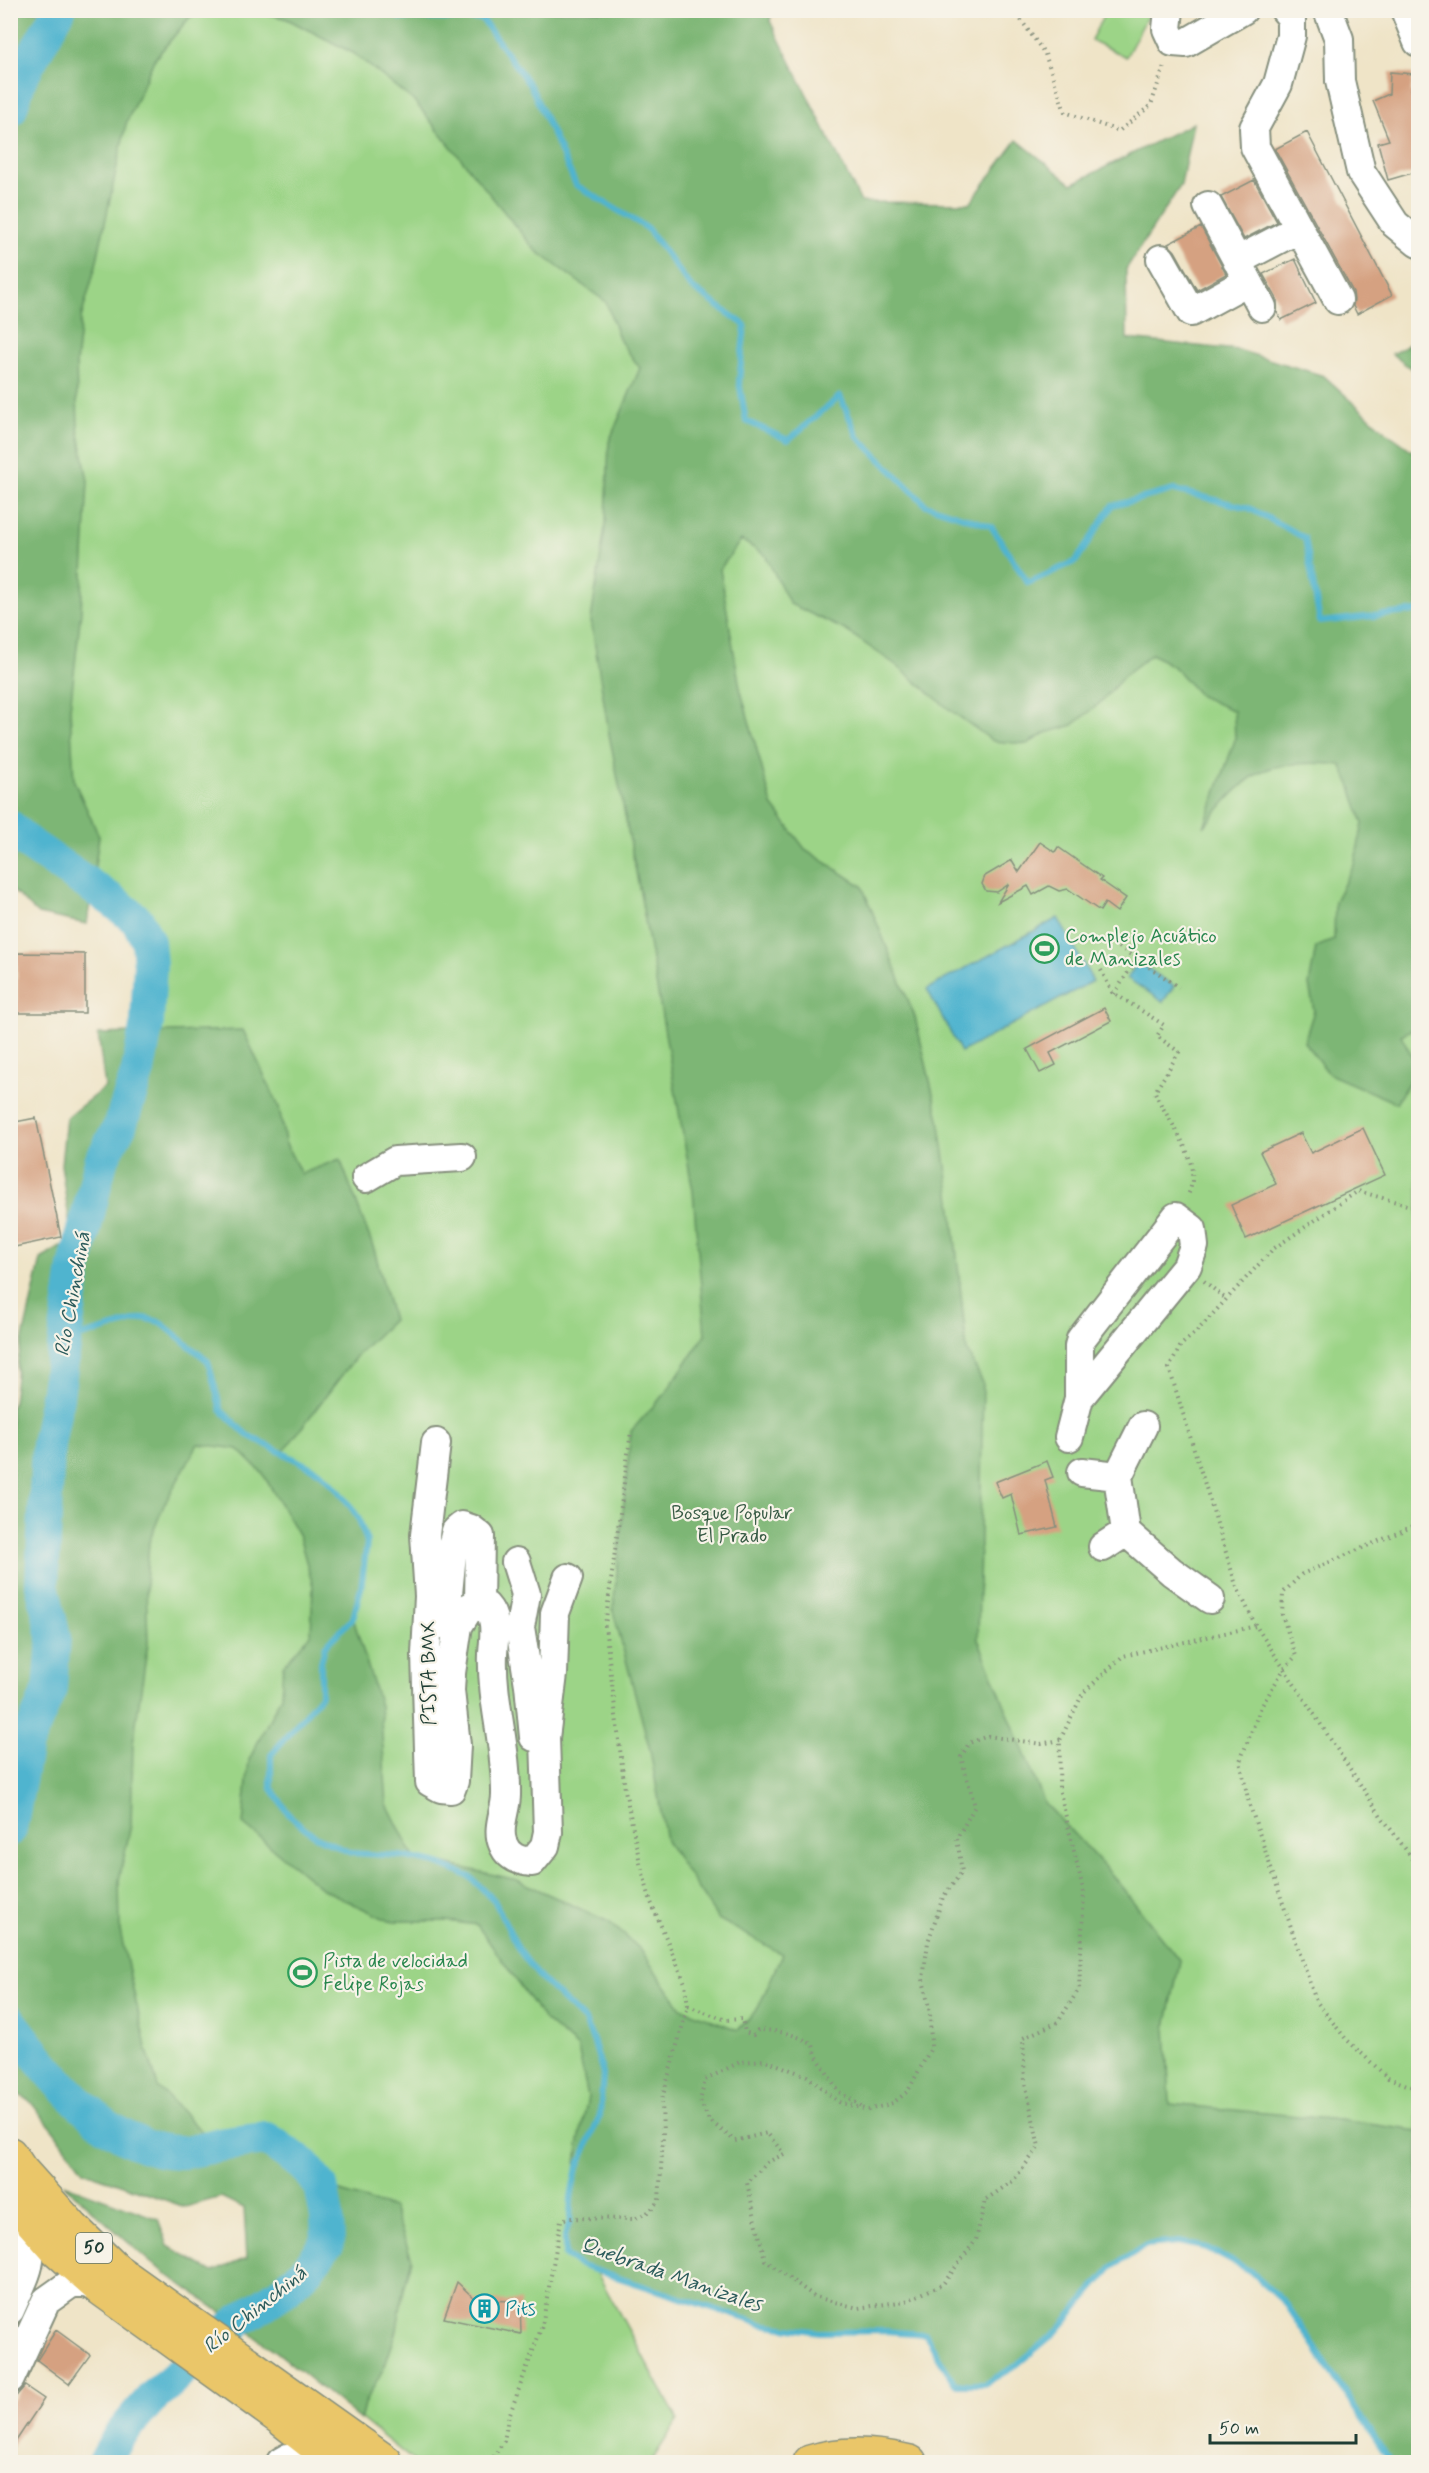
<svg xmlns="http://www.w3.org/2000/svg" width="1429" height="2473" viewBox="0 0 1429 2473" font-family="Mynerve,sans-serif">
<rect width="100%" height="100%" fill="#f7f3e8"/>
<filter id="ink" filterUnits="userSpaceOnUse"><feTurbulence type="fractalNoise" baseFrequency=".0167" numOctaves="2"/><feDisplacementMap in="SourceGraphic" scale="12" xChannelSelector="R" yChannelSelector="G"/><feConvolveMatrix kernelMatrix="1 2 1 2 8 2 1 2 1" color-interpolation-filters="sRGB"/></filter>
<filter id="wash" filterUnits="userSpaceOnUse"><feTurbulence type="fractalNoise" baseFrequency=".008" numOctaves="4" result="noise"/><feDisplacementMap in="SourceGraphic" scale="24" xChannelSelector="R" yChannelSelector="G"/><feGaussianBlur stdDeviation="1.35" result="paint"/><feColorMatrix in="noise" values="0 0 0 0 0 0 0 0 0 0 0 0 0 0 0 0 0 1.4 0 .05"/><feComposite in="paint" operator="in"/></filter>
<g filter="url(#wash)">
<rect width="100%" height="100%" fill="#efe4c7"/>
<path fill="#9cd487" stroke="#5e885e" stroke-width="1.5" d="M384,10L1418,611V2462H1391L1287,2305L1250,2271L1207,2248L1179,2242L1146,2245L1112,2267L1055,2333L1014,2367L984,2384H955L925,2334L886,2331L820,2332L761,2324L596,2271L678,2420L651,2462H415L277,2352L236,2323L328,2242L182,2152L11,1829L147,1022L150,965L148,942L138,921L113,901L25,841L59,11Z
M1106,11H1150L1126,57L1091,40Z"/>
<path fill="#7db674" stroke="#4e7a54" stroke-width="1.5" d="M10,11H213L190,17L154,60L126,124L96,265L81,318L76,364L78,428L88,481L81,611L70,709L74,781L99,836L87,924L38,914L11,889Z
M256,11H772L770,21L861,202L970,203L1017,140L1072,184L1193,123L1181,185L1126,269L1127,339L1238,350L1324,376L1386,432L1418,455V1027L1401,1035L1418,1067L1396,1103L1329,1074L1304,1042L1314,1011L1309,985L1316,947L1334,940L1335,901L1354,865L1363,824L1351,787L1341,765C1319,762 1277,762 1257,774C1236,787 1220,808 1204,827L1235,740L1234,711L1200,696L1174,667L1152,654L1125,675L1100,703L1073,725L1046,733L1027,744L993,741L950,710L896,665L845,630L790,604L765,555L741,540L720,569L740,688L772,805L805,849L862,886L915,1017L939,1119L951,1200L967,1351L983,1383L978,1639L1044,1802L1113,1876L1180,1961L1166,2027L1170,2104L1340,2120L1418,2131V2462H1391L1287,2305L1250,2271L1207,2248L1179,2242L1146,2245L1112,2267L1055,2333L1014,2367L984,2384H955L925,2334L886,2331L820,2332L761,2324L579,2265L565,2256V2236L570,2220L578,2146L588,2097L578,2048L543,2018L477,1925L447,1921H389L321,1888L243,1824L249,1760L281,1696L283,1666L311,1634L313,1586L299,1536L263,1474L238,1449L198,1444L164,1505L149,1542L146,1584L148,1643L133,1743L131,1825L119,1880L120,1931L146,2047L158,2087L215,2145L267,2139L304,2165L321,2186L393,2208L412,2259L402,2297L397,2330L385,2366L364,2404L360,2420L277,2352L150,2262L63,2184L158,2219L168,2246L213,2272L247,2258L244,2208L221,2197L185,2207L83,2171L55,2132L29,2100L11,2091V1407L13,1401L18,1360L41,1259L72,1240L61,1165L66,1118L105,1087L98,1034L243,1030L279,1107L285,1142L301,1174L340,1159L374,1249L393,1320L358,1354L283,1452L320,1472L340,1492L358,1517L367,1542L361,1588L353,1618L380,1706L387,1804L414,1857L517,1880L609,1922L640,1949L681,2008L738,2030L758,2008L782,1954L718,1919L666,1841L650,1750L613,1611L631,1431L667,1391L705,1335L693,1191L640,892L609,734L591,620L606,521L609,442L640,368L620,341L606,302L535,250L415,102L353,53L287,19Z
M1418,339V374L1392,354Z"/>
<path fill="#50b4cf" stroke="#387882" stroke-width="1.5" d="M1058,918L1093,981L961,1052L927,989Z
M1138,962L1174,986L1163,1002L1127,978Z"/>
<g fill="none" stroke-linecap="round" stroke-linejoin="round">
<path stroke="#50b4cf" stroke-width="6" d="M384,10L401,18L482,19L531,87L576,185L647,228L691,287L745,325L739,381L746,421L788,440L840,396L858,437L926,505L991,526L1028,583L1076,561L1112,506L1174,490L1249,508L1305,538L1320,622L1418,611
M65,1341L144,1318L160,1322L208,1361L221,1410L247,1435L320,1472L340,1492L358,1517L367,1542L361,1588L353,1618L325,1646L321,1662V1695L271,1755V1787L290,1816L315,1836L351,1853L400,1856L436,1863L470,1877L494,1900L519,1950L540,1978L585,2021L594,2043L603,2074L600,2115L576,2172L571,2198L570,2220L565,2236V2256L579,2265L761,2324L820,2332L886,2331L925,2334L955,2384H984L1014,2367L1055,2333L1112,2267L1146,2245L1179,2242L1207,2248L1250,2271L1287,2305L1391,2462"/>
<path stroke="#50b4cf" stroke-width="34" d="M10,110L20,79L59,10
M10,827L25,841L113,901L138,921L148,942L150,965L147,1022L138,1071L120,1126L101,1161L75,1267L57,1397L48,1445L42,1585L54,1637L50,1689L26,1744L10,1829
M10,2021C49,2073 110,2154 182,2152C192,2152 203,2148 213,2146C231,2143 249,2141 267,2139L304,2165L321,2186L327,2217L328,2242L309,2267L285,2290L236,2323L151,2399L119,2436L105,2462"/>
</g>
<g id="blocks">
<path fill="#d5a181" d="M1390,72L1413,74L1411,93L1419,90V171L1388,180L1378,143L1389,140L1373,101L1389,94Z
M1307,132L1392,295L1357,314L1353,306L1354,300L1353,292L1275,149Z
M1254,180L1277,222L1244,239L1221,197Z
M1201,227L1226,274L1197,290L1175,251L1168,244Z
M1295,259L1316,303L1281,320L1277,312V299L1263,274Z
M1040,842L1055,852L1058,847L1102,878L1100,880L1126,898L1117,912L1105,903L1100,911L1068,889L1059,891L1049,886L1033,895L1028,886L998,902L1009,884L997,892L986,891L982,884L985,876L1012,860L1019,872Z
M17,953L85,954V1013H17Z
M1104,1008L1111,1021L1050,1053L1056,1065L1040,1073L1027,1049Z
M36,1118L61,1237L10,1248V1123Z
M1363,1128L1385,1175L1246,1239L1231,1205L1276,1184L1260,1152L1301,1133L1311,1153Z
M1047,1461L1053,1477L1045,1480L1057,1527L1021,1535L1011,1494L1002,1498L995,1482Z
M457,2282L476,2300L520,2301L521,2334L444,2318Z
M56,2330L90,2355L69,2384L37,2360Z
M25,2386L44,2399L10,2450V2403Z"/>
</g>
</g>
<g filter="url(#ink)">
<use href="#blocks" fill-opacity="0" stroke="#87907e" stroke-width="1.5"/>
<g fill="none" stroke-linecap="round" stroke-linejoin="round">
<defs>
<path id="minor" d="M1169,10L1167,29L1173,42L1186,43L1243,10
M1285,10L1291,17V36L1278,84L1254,128L1255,147L1338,300
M1328,10L1339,39L1340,81L1361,172L1395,224L1418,243
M1405,10L1418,42
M1208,206L1262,307
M1161,259L1191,312L1248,281
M1237,261L1298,229
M366,1178L395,1161L462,1157
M1069,1437L1079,1398V1346L1081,1339L1176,1217L1192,1229L1194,1246L1187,1266L1079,1398
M436,1443L425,1535L429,1596L426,1654L430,1782L441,1788L451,1789L454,1781L456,1745L450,1691L451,1673L458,1626L470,1607L486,1606C498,1619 494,1637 493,1654C491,1701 507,1747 506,1795C506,1810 496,1829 503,1844C508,1857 519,1861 532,1862L545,1846L548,1832L545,1738L553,1674L555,1613L568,1578
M1082,1472L1118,1476
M1126,1532L1172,1572L1210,1599
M1103,1547L1126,1532L1118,1476L1143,1426
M516,1562L526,1594L520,1627L529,1685L534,1737
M445,1624L453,1543L456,1531L462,1526L471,1529L480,1536L479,1605
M10,2310C30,2264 38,2259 18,2210
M10,2379L46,2301L70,2284L83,2282L101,2289
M281,2462L288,2458L295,2462"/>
<path id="highway" d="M10,2154L20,2169L73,2228L116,2270L386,2462
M10,2197L56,2249L101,2289L280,2418L336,2462
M810,2462C843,2451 877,2454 910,2462"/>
</defs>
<use href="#minor" stroke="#87907e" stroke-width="32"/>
<use href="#highway" stroke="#87907e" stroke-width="36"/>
<path stroke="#87907e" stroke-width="4" stroke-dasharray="1.5 4.5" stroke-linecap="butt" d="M1014,10L1045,54L1065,112L1119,131L1151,105L1165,63
M1119,947L1179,987
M1101,970L1112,992L1164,1025L1157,1036L1179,1052L1155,1092C1168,1124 1206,1161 1187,1197
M1114,994L1137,959
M1418,1208L1358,1191L1273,1249L1197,1331L1181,1345L1169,1368L1236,1585L1256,1626L1381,1816L1418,1866
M1204,1281L1227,1300
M1418,1524L1302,1574L1283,1593L1282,1615L1296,1656L1284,1669L1261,1707L1240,1761L1249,1803L1316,2001L1346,2039L1388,2078L1418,2089
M1060,1740L1041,1744L988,1736L969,1743L961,1757L975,1806L957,1838L962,1872L943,1897L928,1942L923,1979L930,2013L931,2048L908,2091L893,2103L868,2110L839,2102L807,2076L765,2060L740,2062L705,2080L700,2101L709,2120L735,2141L767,2133L784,2154L768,2162L747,2183L765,2260L815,2297L858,2308L906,2301L943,2284L976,2240L985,2200L1013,2181L1039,2147L1025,2082L1023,2038L1058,2022L1079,1989L1084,1893L1059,1788L1060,1740L1083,1693L1123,1656L1256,1626
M688,2006L726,2020L742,2019L745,2032L753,2035L758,2030C777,2030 797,2034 813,2045L817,2057L839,2092L863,2107
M490,2462L504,2441L508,2419L542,2326L561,2220L568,2218L635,2219L650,2211L659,2200L663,2136L662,2099L688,2006L685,1983L651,1902L640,1863L625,1790L605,1626L631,1431"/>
<use href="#minor" stroke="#fff" stroke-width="28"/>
<use href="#highway" stroke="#eac669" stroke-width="33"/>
</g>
</g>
<defs>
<symbol id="stadium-ring" viewBox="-11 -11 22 22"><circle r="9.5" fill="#f7f3e8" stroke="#2e9e5b" stroke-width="1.5"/><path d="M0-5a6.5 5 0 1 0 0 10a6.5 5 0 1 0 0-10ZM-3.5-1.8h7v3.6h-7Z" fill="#2e9e5b"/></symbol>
<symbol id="building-ring" viewBox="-11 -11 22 22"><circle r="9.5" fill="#f7f3e8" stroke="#0f9aa8" stroke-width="1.5"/><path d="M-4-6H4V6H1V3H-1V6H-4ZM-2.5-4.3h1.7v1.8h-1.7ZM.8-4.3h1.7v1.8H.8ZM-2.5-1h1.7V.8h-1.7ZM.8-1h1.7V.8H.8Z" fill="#0f9aa8"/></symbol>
</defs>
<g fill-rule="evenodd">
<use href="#stadium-ring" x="1028" y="932" width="33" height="33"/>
<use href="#stadium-ring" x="286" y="1956" width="33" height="33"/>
<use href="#building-ring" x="468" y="2292" width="33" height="33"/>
</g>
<g text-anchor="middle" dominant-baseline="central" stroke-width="4.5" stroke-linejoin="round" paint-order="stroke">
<rect fill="#f7f3e8" stroke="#60746a" stroke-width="1.5" x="76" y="2233" width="36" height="30" rx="4.5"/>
<g font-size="18" font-weight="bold" fill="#1f3d34">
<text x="94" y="2248">50</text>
</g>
<g font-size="20" fill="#27864d" stroke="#f7f3e8" text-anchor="start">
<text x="1065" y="936">Complejo Acuático<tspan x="1065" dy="23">de Manizales</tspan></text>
<text x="323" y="1961">Pista de velocidad<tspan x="323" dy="23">Felipe Rojas</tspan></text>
</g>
<g font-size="20" fill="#385b45" stroke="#f7f3e8">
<text x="732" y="1513">Bosque Popular<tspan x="732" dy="23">El Prado</tspan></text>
</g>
<g font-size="20" fill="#1f3d34" stroke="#f7f3e8">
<text transform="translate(429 1673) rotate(-90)">PISTA BMX</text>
</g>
<g font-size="20" fill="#0d838f" stroke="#f7f3e8" text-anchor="start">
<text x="505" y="2309">Pits</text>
</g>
<g font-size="21" font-style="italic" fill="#2b5b5b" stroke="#f7f3e8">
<text transform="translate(73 1294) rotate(-80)">Río Chinchiná</text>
<text transform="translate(671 2275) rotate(19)">Quebrada Manizales</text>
<text transform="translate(255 2310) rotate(-39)">Río Chinchiná</text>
</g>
</g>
<rect width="1429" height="2473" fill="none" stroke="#f7f3e8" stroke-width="36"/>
<path d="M1210 2434v9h146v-9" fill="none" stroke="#1f3d34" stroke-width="3"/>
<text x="1219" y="2434" font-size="18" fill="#1f3d34" stroke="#f7f3e8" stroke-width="4.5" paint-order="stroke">50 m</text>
</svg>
